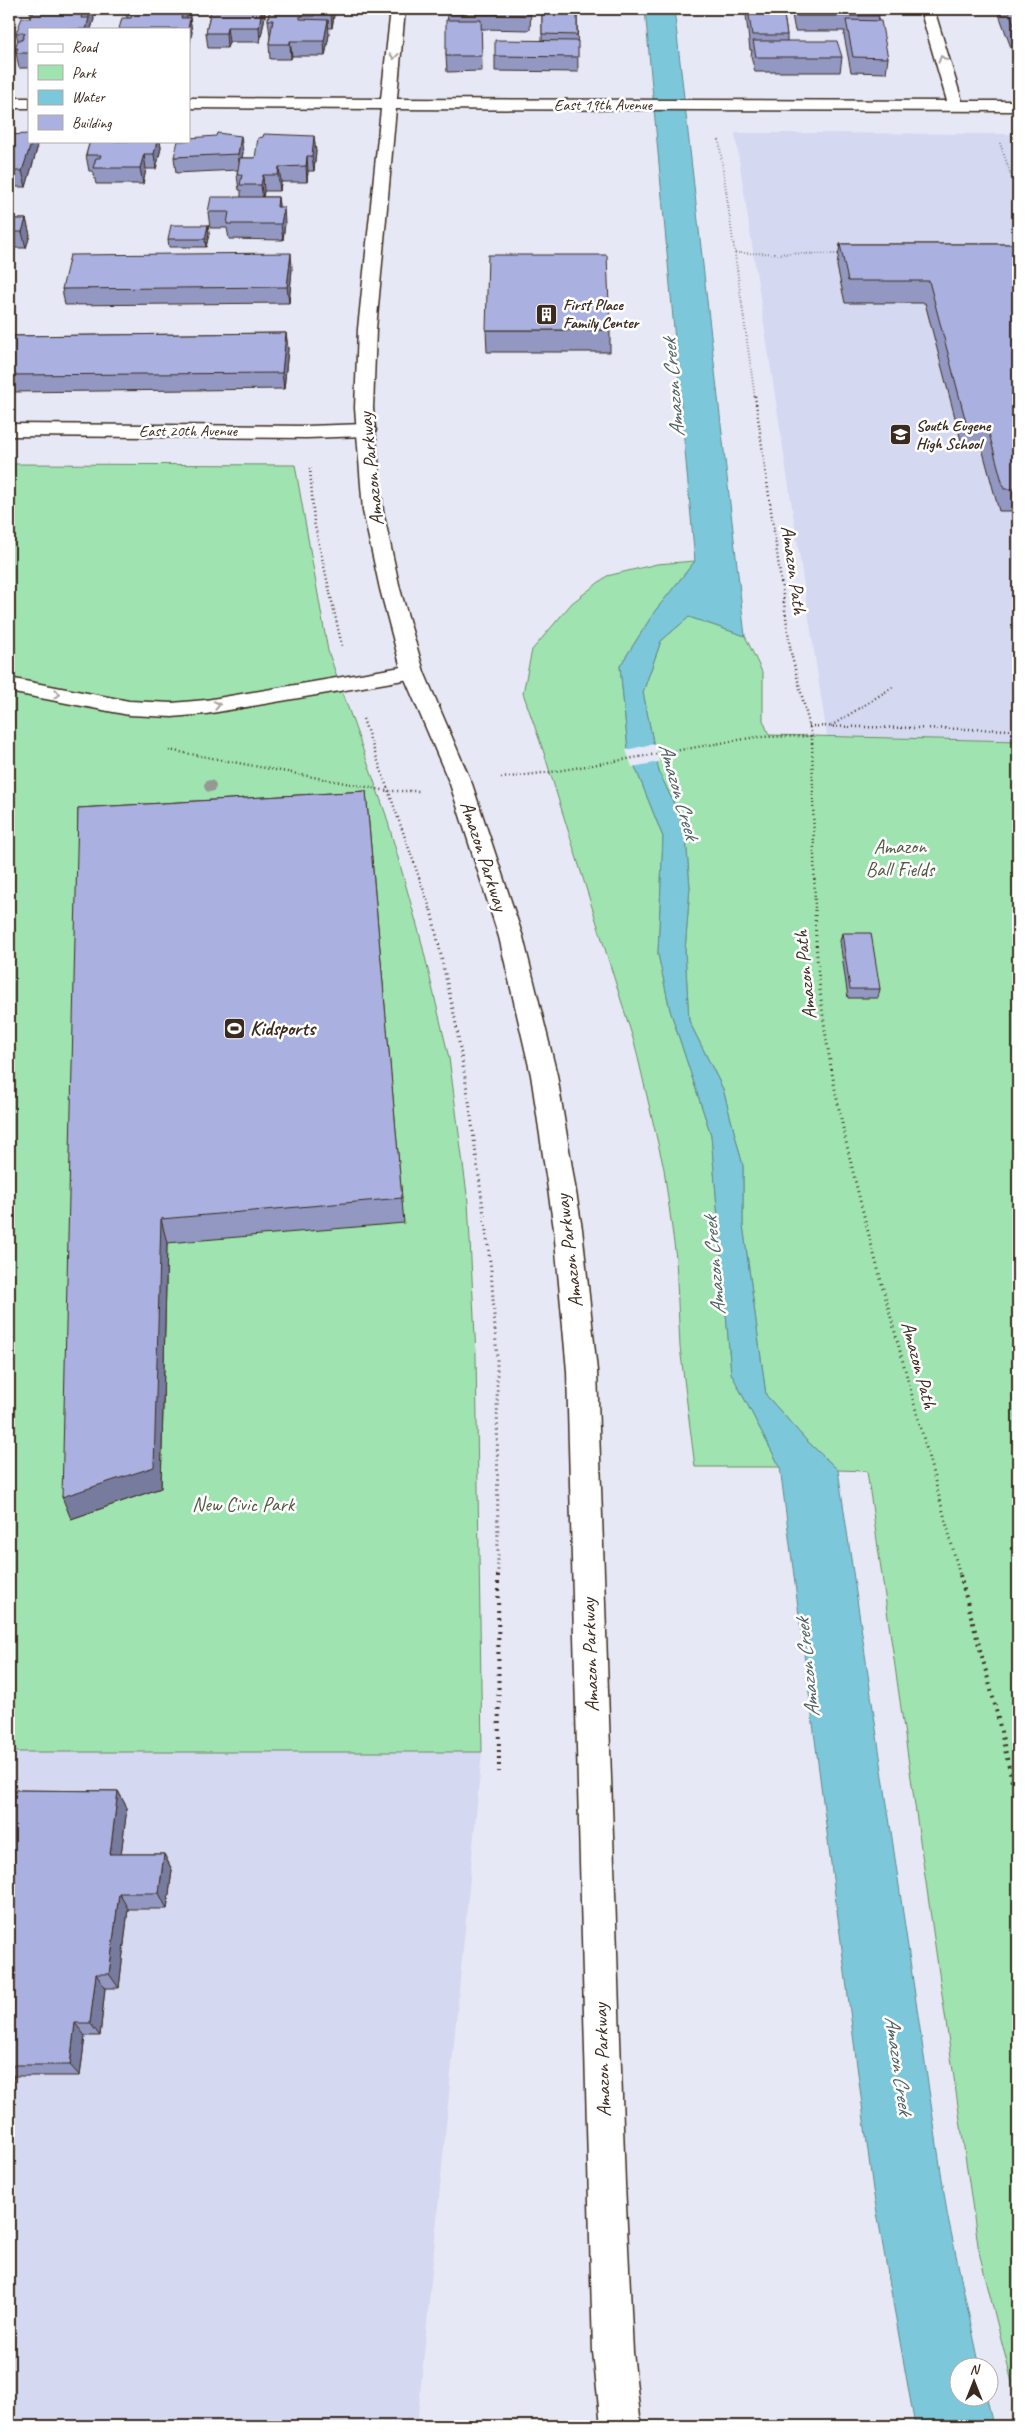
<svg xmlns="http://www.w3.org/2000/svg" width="1027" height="2435" viewBox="0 0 1027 2435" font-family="Caveat,sans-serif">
<rect width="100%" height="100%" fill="#e6e8f6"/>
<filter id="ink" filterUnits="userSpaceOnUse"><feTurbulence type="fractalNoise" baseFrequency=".02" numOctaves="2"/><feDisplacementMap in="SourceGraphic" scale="10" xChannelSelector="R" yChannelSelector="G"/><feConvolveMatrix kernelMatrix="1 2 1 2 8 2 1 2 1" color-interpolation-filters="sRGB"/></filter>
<g filter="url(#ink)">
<path fill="#d4d8f0" d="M735,133L1018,134V741L827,736Z
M9,1752H482L417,2426H9Z"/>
<path fill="#9fe4b0" stroke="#6d8767" d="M9,464L295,465L328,651L386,815L420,936L449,1058L468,1202L476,1355L482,1752H9Z
M695,561L655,611L620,666L628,749L663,837L658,954L670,1010L711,1135L731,1373L780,1467H695L680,1347L676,1258L664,1169L635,1045L544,753L523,693L532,650L572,603L607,576L657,564Z
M689,617L745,636L763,674V720L769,735L1018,741V2406L979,2252L867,1471L838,1470L806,1440L766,1395L743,1225V1166L723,1089L689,1021L685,951L690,887L685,827L659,772L643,692L661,641Z"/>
<path fill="#7bc8da" stroke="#61898f" d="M645,9H674L745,636L689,617L661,641L643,692L659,772L685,827L690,887L685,951L689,1021L723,1089L743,1166V1225L766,1395L806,1440L838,1470L947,2213L980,2367L960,2368V2398H987L993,2426H915L873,2190L780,1467L731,1373L711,1135L670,1010L658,954L663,837L628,749L620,666L655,611L695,561Z"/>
<path fill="#e6e8f6" d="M656,743L659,762L632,767L626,750Z"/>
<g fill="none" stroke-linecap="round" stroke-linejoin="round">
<defs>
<path id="minor" d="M920,9H934L962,101H1018V111L390,109L382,104L390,99L947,101Z
M9,424L307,426L366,424L373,426L376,430L373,434L366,436L307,438L9,436Z
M413,665L421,667L424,672L421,677L206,714L172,717L129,715L9,692V678L129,701L172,703L206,700Z"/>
<path id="major" d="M391,9H405L376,329L373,408L383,511L400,589L424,672L472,784L523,937L557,1075L582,1229L597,1371L625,2184L633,2352L641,2426H601L593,2352L567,1371L554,1229L531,1075L499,937L450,784L402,672L380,589L363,511L355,408L358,329L381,109L189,108V98L381,99Z
M9,98H29V108H9Z"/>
</defs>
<use href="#minor" stroke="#3b2a1e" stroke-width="3"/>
<use href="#major" stroke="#3b2a1e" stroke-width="3"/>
<path stroke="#3b2a1e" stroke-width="2" stroke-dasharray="0.5 2.5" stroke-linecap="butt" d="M719,140L755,398
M1000,143L1016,190L1018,212
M735,253L843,254"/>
<path stroke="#3b2a1e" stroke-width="2.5" stroke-dasharray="1 3" stroke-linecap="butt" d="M755,396L791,653L812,736L815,911
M310,468L314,522L342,646
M363,719L431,911
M809,726L1018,730
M831,726L893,687
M169,750L388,791H419
M501,778L551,772L756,737L812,736"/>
<path stroke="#3b2a1e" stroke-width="3" stroke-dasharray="1 4" stroke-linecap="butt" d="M431,910L455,1019L469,1101L491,1269L497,1359L498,1576
M815,910C817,1038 850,1165 883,1288C909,1384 935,1480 960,1576"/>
<path stroke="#3b2a1e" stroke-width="4" stroke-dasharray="2 5" stroke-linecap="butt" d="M498,1575L499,1772
M960,1575L995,1705L1018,1807"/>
<use href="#minor" fill="#fff" fill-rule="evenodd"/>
<use href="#major" fill="#fff" fill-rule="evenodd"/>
</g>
<circle fill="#969993" cx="210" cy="786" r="6"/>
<path fill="#9298c2" stroke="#3b2a1e" d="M31,9H92L94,19L91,29H29V68H19L15,48L18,41L16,33L31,18L30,11Z
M128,9H190V18L192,33L189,29L127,18L126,14Z
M211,9H334V15L332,28H328L329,35L325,56H292L291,59H270L269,44L270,36L268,20L270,10H264L265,16L260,42H229L227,48H208L206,33Z
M448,9H577L578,72L495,71V56L542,40V10H531L530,30L481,29L482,71L447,72L446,56Z
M747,9H783L787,35V41L842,57L840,72H755L751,56L752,50H750L746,15Z
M793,9H877L879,16L878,21L888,58L886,73L851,72L844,35L845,31H795L792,15Z
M997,9H1018V67Z
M9,135L37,149L26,187H9Z
M90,141H160L161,148L156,169H146L143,184H96L93,171H89L86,155Z
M316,151L314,171H308L307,182H281L280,191H264L263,197H278L279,207L285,223L283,240L229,239L227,228H210L208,212L241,197V190H239L237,175L238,170L176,173L174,157L243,152L242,158H255Z
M9,219H26L30,235L26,248H9Z
M208,225L209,234L206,247H169L168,239Z
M840,244H1018V511H999L982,448H963L925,303H845L837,266Z
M292,269L289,303L65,305L62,289Z
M486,330H610V352H487Z
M286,333L288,349L284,389L9,392V336Z
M1017,787H1018V811L1015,796Z
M366,791L404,1223L167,1243L161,1488L71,1519L78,808Z
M842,933L880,989L878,998H848L840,941Z
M9,1790L118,1791L127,1808L121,1854H164L172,1870L167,1909H128L119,1988H105L100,2036H85L80,2076H14L9,2112Z"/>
<path fill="#777c9e" stroke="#3b2a1e" d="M90,9H92L94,19L91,29H86L89,18V14Z
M186,9H190V15L188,26L186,11Z
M262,9H264L265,16L260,42L259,27Z
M332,9H334V15L332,28L331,13Z
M190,18L192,33L189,47V29H188Z
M328,20L329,35L325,56L324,41Z
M227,27L229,42L227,48L226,33Z
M290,41L292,56L291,59L290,44Z
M241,136L243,152L240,169L238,154Z
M314,136L316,151L314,171L312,156Z
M32,141H36L37,149L26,187L22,171Z
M157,141H160L161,148L156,169L154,154Z
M144,154L146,169L143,184L140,168Z
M307,156L308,171L307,182L306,166Z
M279,167L281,182L280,191L278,175Z
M263,175L264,191L263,200L261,185Z
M278,197L280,213L277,207Z
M284,207L285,223L283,240L281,224Z
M26,219L30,235L26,248L22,232Z
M208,225L209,234L206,247L205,239Z
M291,253L292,269L289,303L287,287Z
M286,333L288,349L284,389L282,373Z
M161,1219L167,1243L161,1488L71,1519L62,1497Z
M118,1791L127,1808L119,1870L110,1854Z
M164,1854L172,1870L167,1909L159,1893Z
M119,1893L128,1909L119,1988L109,1974Z
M96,1974L105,1988L100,2036L90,2023Z
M75,2023L85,2036L80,2076L70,2065Z
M9,2071L14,2076L9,2112Z"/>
<path fill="#aab1e1" stroke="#3b2a1e" d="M31,9H90L89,14H82L81,18H89L86,29H29V53H16L18,48H15L18,40H22L25,33H16L22,18H31L34,11H30Z
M128,9H186V11H183L181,18H190L188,29H119L122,18H131L133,14H126Z
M211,9H262L259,27H227L226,33H206Z
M270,9H332L331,13H314V16H300V19L328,20L324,41H290V44H269L273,20H268Z
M448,9H531L530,15L448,14Z
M542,9H577V35L542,34Z
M748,9H783L787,35H752Z
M795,9H877L879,16H797Z
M1008,9H1018V35Z
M446,20H481L482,56H446Z
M846,20L881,21L888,58L853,57Z
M495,40L578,41V57L495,56Z
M753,41H837L842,57H756Z
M217,133L241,136L238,154L174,157L178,141H189V138L216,136Z
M29,134V141H32L22,171H9V135Z
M264,134L314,136L312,156H307L306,166L279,167L278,175H263L261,185H240L242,175H237L240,158H255L258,138L263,137Z
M90,141H157L154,154H144L140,168H93L96,158H100L101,155H86Z
M211,197H278L277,207H284L281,224H227L229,212H208Z
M9,219H26L22,232H9Z
M171,225H208L205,239H168Z
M840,244H1018V489H1004L987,426H967L929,281H848Z
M291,253L287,287L62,289L70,255Z
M488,255H607L610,330H486Z
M286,333L282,373L9,375V336Z
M366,791L402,1198L161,1219L154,1467L62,1497L78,808Z
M842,933H871L880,989H850Z
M9,1790L118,1791L110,1854H164L159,1893H119L109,1974H96L90,2023H75L70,2065H9Z"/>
<defs><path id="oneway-chevron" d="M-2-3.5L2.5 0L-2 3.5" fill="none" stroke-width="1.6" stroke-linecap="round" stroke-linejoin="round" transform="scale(1.25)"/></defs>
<g stroke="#a79f9a">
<use href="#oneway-chevron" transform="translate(394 56) rotate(95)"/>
<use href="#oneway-chevron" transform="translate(942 59) rotate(-107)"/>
<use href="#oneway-chevron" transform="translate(57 694) rotate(11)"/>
<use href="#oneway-chevron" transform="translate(217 705) rotate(-11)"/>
</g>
</g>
<defs>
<symbol id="building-square" viewBox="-11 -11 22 22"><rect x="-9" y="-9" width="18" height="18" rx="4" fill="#3b2a1e" stroke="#fff"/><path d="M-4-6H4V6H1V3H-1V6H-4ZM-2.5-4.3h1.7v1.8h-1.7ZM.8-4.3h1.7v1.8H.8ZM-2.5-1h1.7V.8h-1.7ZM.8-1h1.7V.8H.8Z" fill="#fff"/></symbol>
<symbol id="school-square" viewBox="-11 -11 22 22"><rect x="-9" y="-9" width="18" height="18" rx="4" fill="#3b2a1e" stroke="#fff"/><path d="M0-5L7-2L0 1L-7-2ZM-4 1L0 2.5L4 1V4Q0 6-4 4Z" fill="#fff"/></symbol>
<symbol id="stadium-square" viewBox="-11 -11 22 22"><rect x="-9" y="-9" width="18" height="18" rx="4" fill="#3b2a1e" stroke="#fff"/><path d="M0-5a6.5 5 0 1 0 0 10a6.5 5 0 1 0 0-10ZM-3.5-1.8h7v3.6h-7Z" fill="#fff"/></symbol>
</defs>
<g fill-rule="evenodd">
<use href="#building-square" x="534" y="302" width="25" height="25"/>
<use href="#school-square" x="888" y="422" width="25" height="25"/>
<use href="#stadium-square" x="222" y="1016" width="25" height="25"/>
</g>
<g text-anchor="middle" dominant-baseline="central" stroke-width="5" stroke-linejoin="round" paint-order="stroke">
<g font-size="16" fill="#3b2a1e" stroke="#fff">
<text x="603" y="105">East 19th Avenue</text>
<text x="188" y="431">East 20th Avenue</text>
</g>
<g font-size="16" font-weight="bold" fill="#3b2a1e" stroke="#fff" text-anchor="start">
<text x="563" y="305">First Place<tspan x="563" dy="18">Family Center</tspan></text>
<text x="916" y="426">South Eugene<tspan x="916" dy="18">High School</tspan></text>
</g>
<g font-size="20" fill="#3b2a1e" stroke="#fff">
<text transform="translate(371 469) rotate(-96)">Amazon Parkway</text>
<text transform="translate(794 570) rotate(82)">Amazon Path</text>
<text transform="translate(484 856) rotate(72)">Amazon Parkway</text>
<text transform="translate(805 975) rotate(-96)">Amazon Path</text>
<text transform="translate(569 1251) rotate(-97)">Amazon Parkway</text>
<text transform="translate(919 1365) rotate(75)">Amazon Path</text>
<text transform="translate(590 1655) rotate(-92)">Amazon Parkway</text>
<text transform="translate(602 2060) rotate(-92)">Amazon Parkway</text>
</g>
<g font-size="20" fill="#545842" stroke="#fff">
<text x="900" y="846">Amazon<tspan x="900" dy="23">Ball Fields</tspan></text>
<text x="243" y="1504">New Civic Park</text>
</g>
<g font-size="20" font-weight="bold" fill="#3b2a1e" stroke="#fff" text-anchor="start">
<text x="250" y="1028">Kidsports</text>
</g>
<g font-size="21" font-style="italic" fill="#516160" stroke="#fff">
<text transform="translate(673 388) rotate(-95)">Amazon Creek</text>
<text transform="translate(679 791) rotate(74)">Amazon Creek</text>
<text transform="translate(714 1266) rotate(-95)">Amazon Creek</text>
<text transform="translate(807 1668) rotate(-96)">Amazon Creek</text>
<text transform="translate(899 2065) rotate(82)">Amazon Creek</text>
</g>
</g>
<rect width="1027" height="2435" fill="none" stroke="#fff" stroke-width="30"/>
<rect x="15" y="15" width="997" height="2405" fill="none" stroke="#3b2a1e" stroke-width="2" filter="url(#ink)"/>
<rect x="28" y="28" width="162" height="115" fill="#ffffff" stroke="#b1aaa5"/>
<rect x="38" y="44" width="25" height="8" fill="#ffffff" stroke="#b1aaa5"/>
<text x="72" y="52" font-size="15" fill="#3b2a1e">Road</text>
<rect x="38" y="65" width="25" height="15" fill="#9fe4b0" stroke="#b1aaa5"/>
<text x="72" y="78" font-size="15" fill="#3b2a1e">Park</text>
<rect x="38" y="90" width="25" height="15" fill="#7bc8da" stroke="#b1aaa5"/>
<text x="72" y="102" font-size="15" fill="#3b2a1e">Water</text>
<rect x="38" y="115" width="25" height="15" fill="#aab1e1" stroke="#b1aaa5"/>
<text x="72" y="128" font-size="15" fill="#3b2a1e">Building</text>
<g transform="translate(974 2382)"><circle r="24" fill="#ffffff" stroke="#b1aaa5"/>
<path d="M0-4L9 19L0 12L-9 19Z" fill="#3b2a1e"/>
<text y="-8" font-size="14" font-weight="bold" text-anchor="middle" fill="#3b2a1e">N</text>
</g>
</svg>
